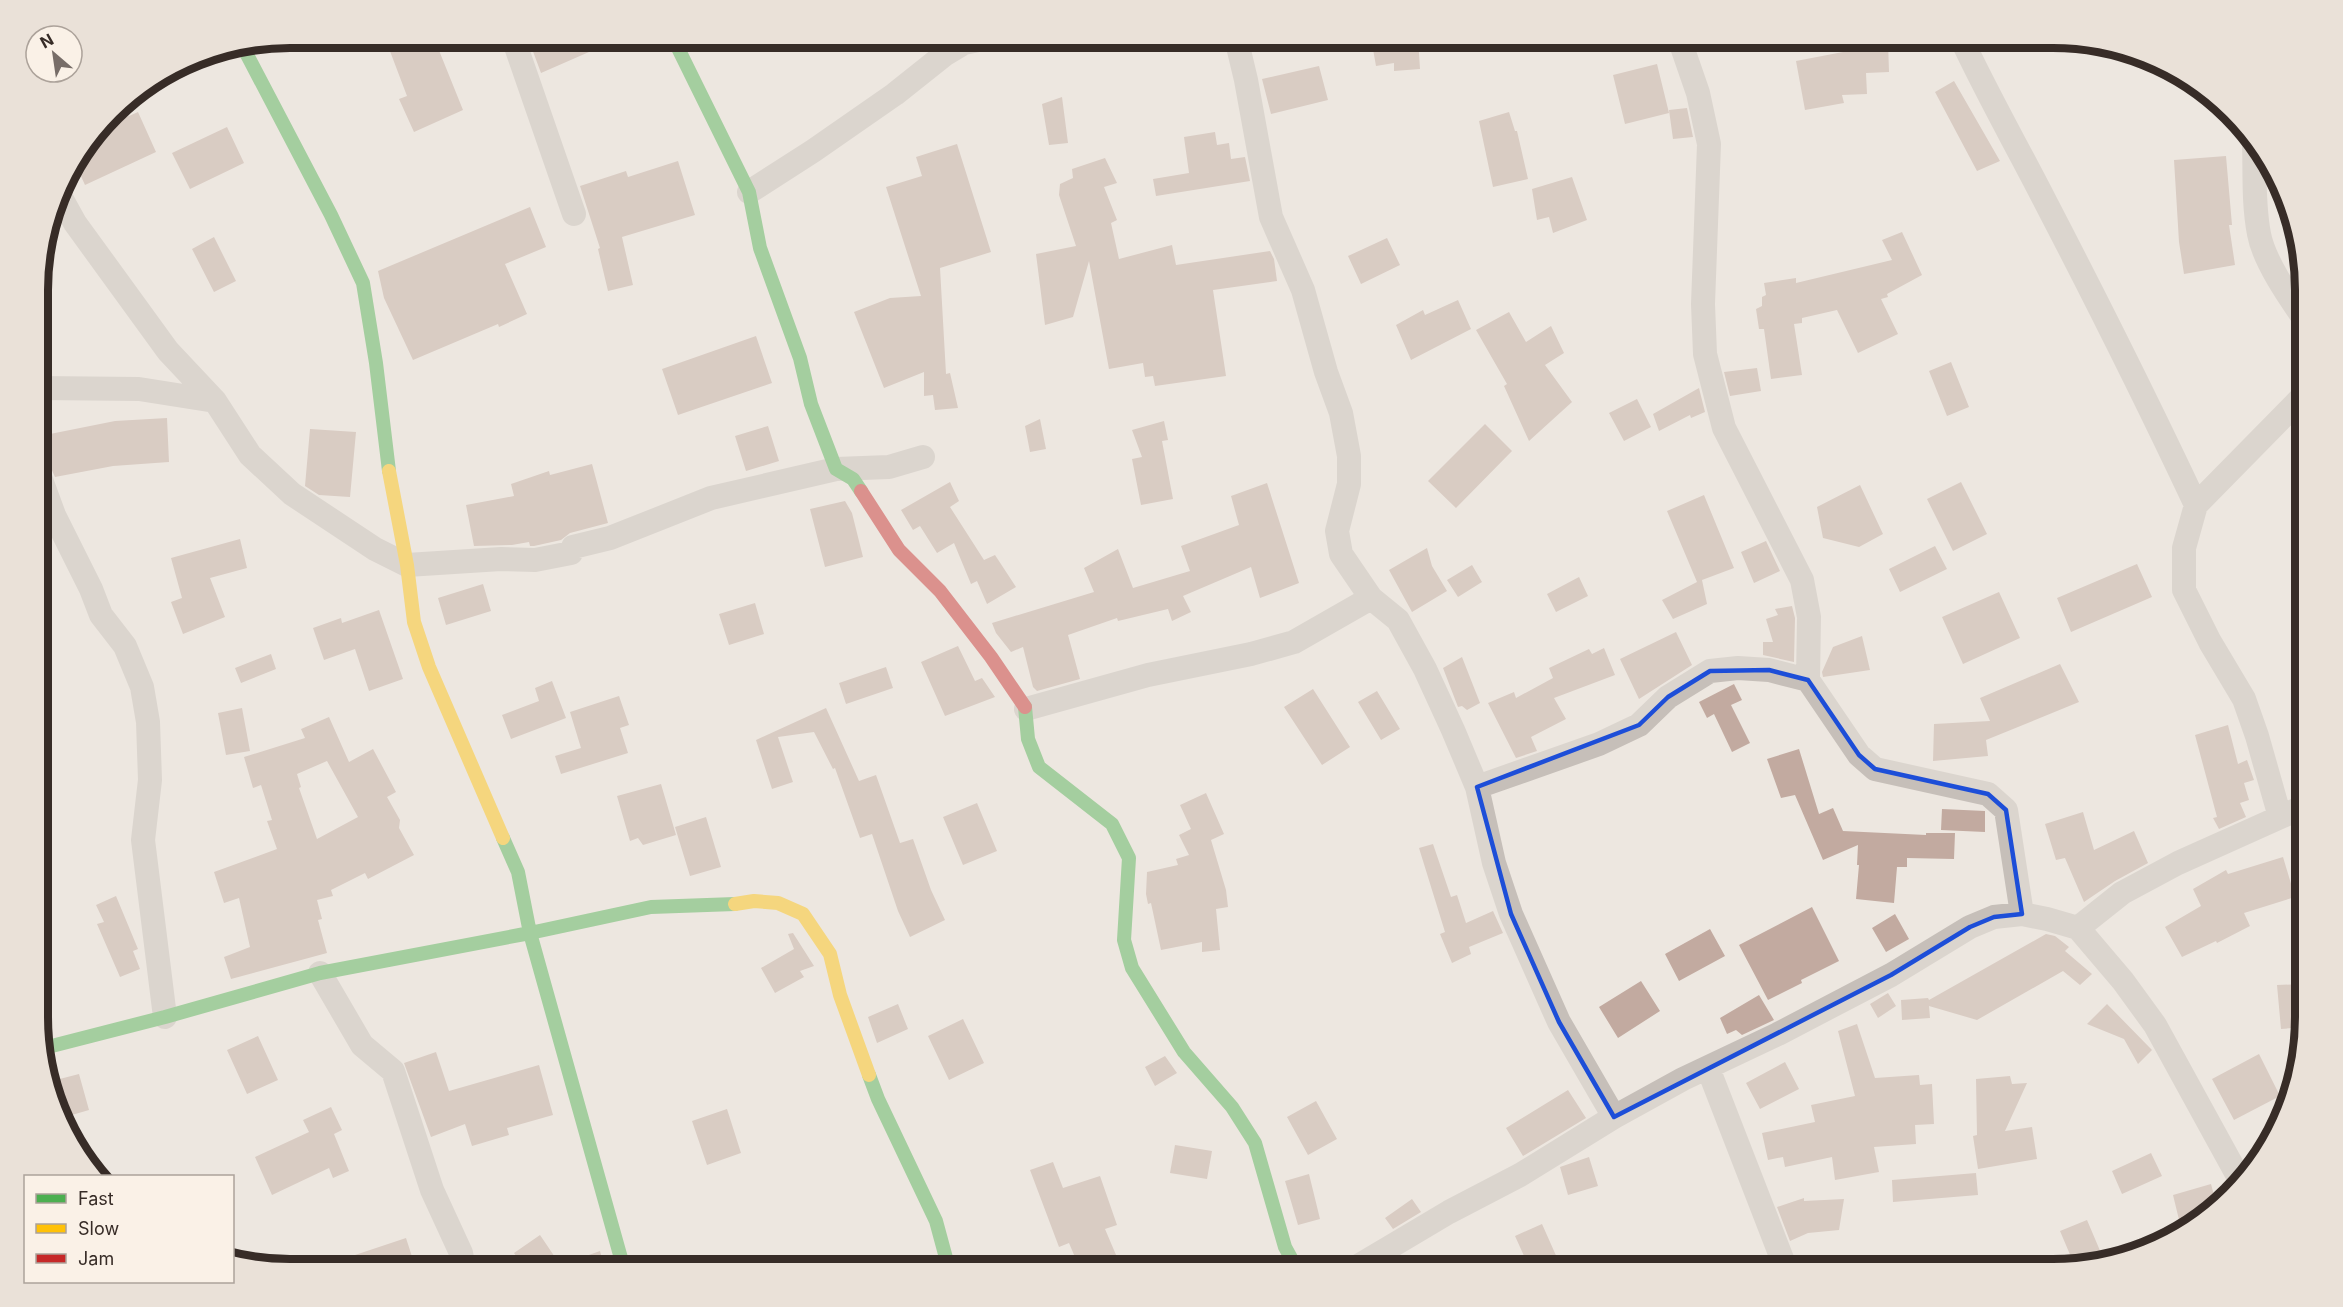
<svg xmlns="http://www.w3.org/2000/svg" width="2343" height="1307" viewBox="0 0 2343 1307" font-family="Inter,sans-serif">
<rect width="100%" height="100%" fill="#ede7e0"/>
<path fill="#c2aaa0" fill-rule="evenodd" d="M385,38H434L463,110L414,132L399,99L407,96Z
M528,38H621L541,73Z
M1371,38H1418L1420,69L1394,71V63L1376,66Z
M1888,41L1889,72L1866,73L1867,94L1842,95L1844,103L1805,110L1796,61L1843,52V42Z
M1657,64L1669,113L1625,124L1613,75Z
M1319,66L1328,100L1271,114L1262,79Z
M1954,81L2000,161L1977,171L1935,92Z
M1062,97L1068,143L1049,145L1042,104Z
M1687,108L1693,137L1673,139L1669,110Z
M138,112L156,152L85,185L75,163L102,128Z
M1509,112L1515,131H1517L1528,179L1493,187L1479,121Z
M227,127L244,163L190,189L172,153Z
M1215,132L1217,145L1229,143L1231,159L1245,157L1250,181L1156,196L1153,179L1189,173L1184,137Z
M957,144L991,252L940,268L946,374L950,373L958,408L935,410L933,395L924,396V372L884,388L854,312L890,298L921,296L886,187L922,176L916,157Z
M2226,156L2232,225H2229L2235,265L2184,274L2179,242L2174,160Z
M1105,158L1117,183L1104,187L1117,220L1111,223L1119,259L1172,245L1176,265L1270,251L1274,259L1277,281L1213,290L1226,376L1155,386L1153,376L1145,377L1143,363L1109,369L1089,261L1073,317L1045,325L1036,254L1076,246L1059,195L1060,184L1073,178L1072,169Z
M678,161L695,215L622,237L633,285L608,291L598,249L600,248L580,186L626,171L628,177Z
M1572,177L1587,220L1553,233L1549,217L1537,220L1532,189Z
M530,207L546,247L505,264L527,314L499,327L498,324L413,360L384,298L378,271Z
M1902,232L1922,275L1887,294L1888,297L1881,299L1898,334L1858,353L1837,310L1802,318V323L1794,324L1802,375L1771,379L1764,329H1759L1756,309L1762,306V297L1766,295L1764,283L1796,278V283L1892,260L1882,240Z
M214,237L236,281L214,292L192,249Z
M1387,238L1400,265L1361,284L1348,256Z
M1458,300L1471,329L1411,360L1396,325L1423,310L1425,315Z
M1509,312L1526,342L1551,326L1564,353L1545,365L1572,402L1529,441L1504,386L1507,384L1476,330Z
M756,336L772,383L678,415L662,369Z
M1951,362L1969,407L1947,416L1929,371Z
M1757,368L1761,391L1730,396L1724,372Z
M1699,388L1705,412L1691,418L1690,415L1659,431L1653,414Z
M1637,399L1651,427L1624,441L1609,413Z
M167,418L169,462L113,466L55,477L50,466L42,463L40,436L115,421Z
M1040,419L1046,449L1030,452L1025,426Z
M1164,421L1168,440L1162,441L1173,499L1141,505L1132,459L1142,457L1132,430Z
M1485,424L1512,451L1456,508L1428,481Z
M768,426L779,461L746,471L735,436Z
M310,429L356,432L350,497L319,495L305,486Z
M592,464L608,523L570,533L561,540L534,546H530L529,542L512,545L474,546L466,505L514,496L511,484L549,471L550,475Z
M950,482L959,501L950,507L984,560L995,555L1016,587L987,604L977,581L971,584L954,543L937,553L920,526L913,530L901,510Z
M1961,482L1987,534L1953,551L1927,499Z
M1267,483L1299,583L1260,598L1251,567L1183,596L1191,612L1172,621L1168,609L1118,621L1117,618L1068,635L1080,679L1037,691L1033,687L1023,647L1011,652L996,633L992,623L1094,592L1084,568L1118,549L1133,588L1190,571L1181,546L1239,525L1231,496Z
M1860,485L1883,534L1859,547L1823,538L1817,507Z
M1704,495L1734,568L1702,580L1707,604L1673,619L1662,600L1697,582L1667,511Z
M845,501L852,513L863,557L825,567L810,509Z
M240,539L247,568L210,578L225,617L183,634L171,602L182,598L171,558Z
M1766,541L1780,571L1754,583L1741,552Z
M1935,546L1947,569L1900,592L1889,569Z
M1427,548L1432,566L1447,591L1412,612L1389,570Z
M2137,564L2152,597L2071,632L2057,598Z
M1472,565L1482,582L1458,597L1447,580Z
M1579,577L1588,596L1556,612L1547,594Z
M483,584L491,611L446,625L438,598Z
M1999,592L2020,638L1963,664L1942,617Z
M755,603L764,634L729,645L719,614Z
M1792,606L1795,618L1794,662L1763,655V642H1773L1766,619L1778,615L1775,609Z
M379,610L403,679L369,691L355,649L324,660L313,628L341,618L342,623Z
M1676,632L1692,665L1639,699L1620,659Z
M1862,636L1870,670L1823,677L1822,672L1833,647Z
M958,646L975,681L982,678L995,697L945,716L921,662Z
M1604,648L1615,675L1554,698L1566,719L1531,737L1537,751L1516,758L1488,703L1514,692L1516,698L1553,678L1549,668L1589,649L1592,654Z
M271,654L276,669L241,683L235,668Z
M1462,657L1480,703L1467,710L1462,706L1458,707L1443,668Z
M2060,664L2079,702L1986,740L1988,756L1933,761L1934,724L1990,721L1980,698Z
M886,667L893,688L846,704L839,683Z
M552,681L566,718L511,739L502,715L539,701L535,688Z
M1734,684L1742,700L1731,705L1750,743L1732,752L1714,714L1707,718L1699,702Z
M1313,689L1350,747L1322,765L1284,707Z
M1377,691L1400,729L1381,740L1358,702Z
M619,696L629,725L620,728L628,753L561,774L555,756L581,748L570,712Z
M242,708L250,751L226,755L218,713Z
M826,708L859,781L876,775L900,843L913,839L931,890L945,920L910,937L898,911L872,834L860,838L835,768L833,769L814,732L778,737L793,782L772,789L756,740Z
M329,717L349,762L373,749L396,792L387,797L400,820L399,828L414,855L368,879L365,873L331,890L333,896L317,900L322,919L318,920L327,953L231,979L224,957L250,947L239,898L224,903L214,872L277,849L267,821L272,820L261,785L253,788L244,757L305,738L301,729ZM327,761L358,817L317,839L299,788L301,787L297,774Z
M2228,725L2238,764L2247,760L2254,780L2244,783L2249,800L2240,803L2246,817L2219,829L2213,818L2217,817L2195,735Z
M1799,749L1819,814L1833,808L1843,831L1926,835V833H1955L1954,859L1907,858V867H1897L1894,903L1856,899L1859,865H1857L1858,845L1823,860L1795,795L1781,798L1767,759Z
M661,784L676,835L643,845L638,838L630,841L617,796Z
M1206,793L1224,834L1211,840L1226,890L1228,907L1216,909L1220,950L1202,952V942L1161,950L1151,903L1148,904L1146,894L1147,872L1178,865L1176,859L1189,855L1179,835L1191,829L1180,805Z
M977,803L997,851L963,865L943,817Z
M1942,809L1985,811V832L1941,830Z
M2083,812L2094,850L2134,831L2148,863L2115,881L2084,902L2065,858L2056,860L2045,824Z
M706,817L721,867L690,876L675,827Z
M1433,844L1451,897L1457,895L1466,923L1493,911L1503,933L1469,947L1471,954L1452,963L1440,934L1445,932L1419,848Z
M2283,857L2295,897L2244,913L2250,926L2217,943L2216,941L2182,957L2165,927L2201,906L2193,889L2226,870L2228,874Z
M116,896L138,949L133,951L140,969L120,977L97,924L104,922L96,905Z
M1812,907L1839,961L1801,980L1802,983L1768,1000L1739,945Z
M1895,914L1909,939L1886,952L1872,928Z
M1710,929L1725,956L1679,981L1665,954Z
M793,933L814,966L800,971L804,977L775,993L761,968L794,949L788,934Z
M2046,934L2055,936L2069,947L2065,951L2092,974L2080,985L2063,971L1977,1020L1929,1006L1930,1018L1902,1020L1901,1000L1928,998L1929,1000Z
M1641,981L1660,1011L1618,1038L1599,1007Z
M2305,984V1027L2281,1029L2277,985Z
M1888,993L1896,1006L1878,1018L1870,1004Z
M1759,995L1774,1020L1742,1035L1736,1030L1727,1034L1720,1018Z
M898,1004L908,1029L877,1043L868,1017Z
M2107,1004L2152,1050L2138,1064L2124,1039L2087,1024Z
M963,1019L984,1063L949,1080L928,1036Z
M1857,1024L1875,1078L1919,1075L1920,1085L1932,1084L1934,1124L1915,1125L1916,1144L1874,1147L1879,1172L1835,1180L1832,1157L1785,1167L1783,1157L1768,1160L1762,1133L1815,1122L1811,1105L1855,1096L1838,1031Z
M258,1036L278,1080L247,1094L227,1050Z
M436,1052L449,1091L539,1065L553,1115L507,1128L509,1135L472,1146L465,1124L431,1137L404,1063Z
M2259,1054L2280,1096L2234,1120L2212,1079Z
M1165,1056L1177,1073L1155,1086L1145,1067Z
M1785,1062L1799,1089L1760,1109L1746,1083Z
M79,1074L89,1110L65,1117L52,1081Z
M2010,1076L2012,1084L2027,1083L2005,1131L2032,1127L2037,1159L1978,1169L1973,1136L1977,1135L1976,1079Z
M1568,1090L1586,1118L1523,1156L1506,1128Z
M1316,1101L1337,1139L1308,1155L1287,1117Z
M331,1107L342,1130L334,1134L349,1171L333,1178L329,1168L272,1195L255,1157L309,1132L303,1120Z
M727,1109L741,1153L707,1165L692,1121Z
M1175,1145L1212,1151L1207,1179L1170,1173Z
M2151,1153L2162,1176L2122,1194L2112,1171Z
M1589,1157L1598,1186L1568,1195L1560,1167Z
M1053,1162L1063,1188L1100,1176L1117,1225L1105,1229L1122,1269H1080L1069,1243L1059,1247L1030,1170Z
M1976,1173L1978,1195L1893,1202L1892,1180Z
M1309,1174L1320,1219L1298,1225L1285,1181Z
M2211,1184L2216,1203L2193,1227L2182,1232L2173,1195Z
M1804,1198V1201L1844,1199L1839,1230L1808,1233L1790,1241L1777,1207Z
M1412,1199L1421,1212L1393,1229L1385,1218Z
M2087,1220L2101,1253L2074,1264L2060,1231Z
M1542,1224L1562,1269H1530L1515,1236Z
M540,1235L563,1269H525L514,1253Z
M406,1238L416,1269H322V1266Z
M600,1251L605,1269H590L586,1256Z"/>
<g fill="none" stroke-linecap="round" stroke-linejoin="round">
<path stroke="#c6bfb9" stroke-width="24" d="M513,38L574,214
M1236,38L1246,80L1271,217L1303,290L1326,372L1341,413L1349,456V484L1337,531L1341,554L1371,598L1398,620L1425,669L1453,730L1477,787L1494,863L1511,914L1559,1022L1614,1117
M1679,38L1698,93L1709,144L1703,304L1705,354L1724,428L1802,580L1809,617L1808,680L1859,755L1875,769L1988,794L2006,810L2022,914
M1961,38C1987,94 2018,148 2046,203C2098,303 2148,403 2196,505
M2254,141C2255,172 2253,203 2259,234C2264,261 2289,297 2305,320
M749,192L813,151L895,94L944,55L964,43L988,38
M59,194L75,223L168,351L215,401L250,455L292,494L375,549L407,565L501,559L535,560L571,553L573,547L610,538L711,498L836,469L889,467L923,457
M40,388L139,389L215,401
M40,477L54,515L91,589L101,615L125,646L142,687L148,722L150,780L143,840L165,1017
M1026,709L1148,675L1251,654L1294,642L1371,598
M1477,787L1599,744L1639,725L1668,697L1710,671L1738,668L1769,670L1808,680
M2280,817L2257,736L2244,699L2210,642L2184,590V548L2196,505L2305,394
M2078,928L2122,893L2178,863L2305,806
M320,973L362,1045L393,1071L432,1190L461,1253L464,1269
M1708,1068L1786,1269
M1353,1269L1449,1212L1520,1175L1614,1117L1683,1079L1778,1034L1891,975L1970,927L1994,917L2022,914L2047,919L2078,928L2123,981L2155,1025L2239,1178"/>
<path stroke="#4caf50" stroke-width="14" d="M673,38L749,192L760,248L800,358L811,404L836,469L853,479L861,491
M243,47L331,215L363,283L376,363L389,471
M1025,707L1028,739L1039,767L1112,824L1129,858L1124,940L1132,968L1184,1052L1232,1107L1255,1143L1285,1247L1297,1269
M503,838L518,872L530,933L624,1269
M40,1049L165,1017L320,973L530,933L651,907L735,904
M869,1075L878,1099L936,1221L949,1269"/>
<path stroke="#ffc107" stroke-width="14" d="M389,471L407,565L414,622L429,667L503,838
M735,904L754,901L778,903L803,914L830,954L840,995L869,1075"/>
<path stroke="#c62828" stroke-width="14" d="M861,491L899,550L940,591L991,657L1025,707"/>
</g>
<path d="M0 0H2343V1307H0ZM1769,670L1808,680L1859,755L1875,769L1988,794L2006,810L2022,914L1994,917L1970,927L1891,975L1614,1117L1559,1022L1511,914L1477,787L1639,725L1668,697L1710,671Z" fill="#ede7e0" fill-opacity=".55" fill-rule="evenodd"/>
<path fill="none" stroke="#1d4ed8" stroke-width="4.5" stroke-linejoin="round" d="M1769,670L1808,680L1859,755L1875,769L1988,794L2006,810L2022,914L1994,917L1970,927L1891,975L1614,1117L1559,1022L1511,914L1477,787L1639,725L1668,697L1710,671Z"/>
<path d="M0 0H2343V1307H0ZM290 48H2053A242 242 0 0 1 2295 290V1017A242 242 0 0 1 2053 1259H290A242 242 0 0 1 48 1017V290A242 242 0 0 1 290 48Z" fill="#eae1d8" fill-rule="evenodd"/>
<path fill="none" stroke="#372c27" stroke-width="8" d="M290 48H2053A242 242 0 0 1 2295 290V1017A242 242 0 0 1 2053 1259H290A242 242 0 0 1 48 1017V290A242 242 0 0 1 290 48Z"/>
<rect x="24" y="1175" width="210" height="108" fill="#faf1e7" stroke="#aca29a" stroke-width="1.5"/>
<rect x="36" y="1194" width="30" height="9" fill="#4caf50" stroke="#aca29a" stroke-width="1.5"/>
<text x="78" y="1205" font-size="18" fill="#372c27">Fast</text>
<rect x="36" y="1224" width="30" height="9" fill="#ffc107" stroke="#aca29a" stroke-width="1.5"/>
<text x="78" y="1235" font-size="18" fill="#372c27">Slow</text>
<rect x="36" y="1254" width="30" height="9" fill="#c62828" stroke="#aca29a" stroke-width="1.5"/>
<text x="78" y="1265" font-size="18" fill="#372c27">Jam</text>
<g transform="translate(54 54) rotate(331)"><circle r="28" fill="#faf1e7" stroke="#aca29a" stroke-width="1.5"/>
<path d="M0-4.5L10 22L0 15L-10 22Z" fill="#776d68"/>
<text y="-9" font-size="16" font-weight="bold" text-anchor="middle" fill="#372c27">N</text>
</g>
</svg>
